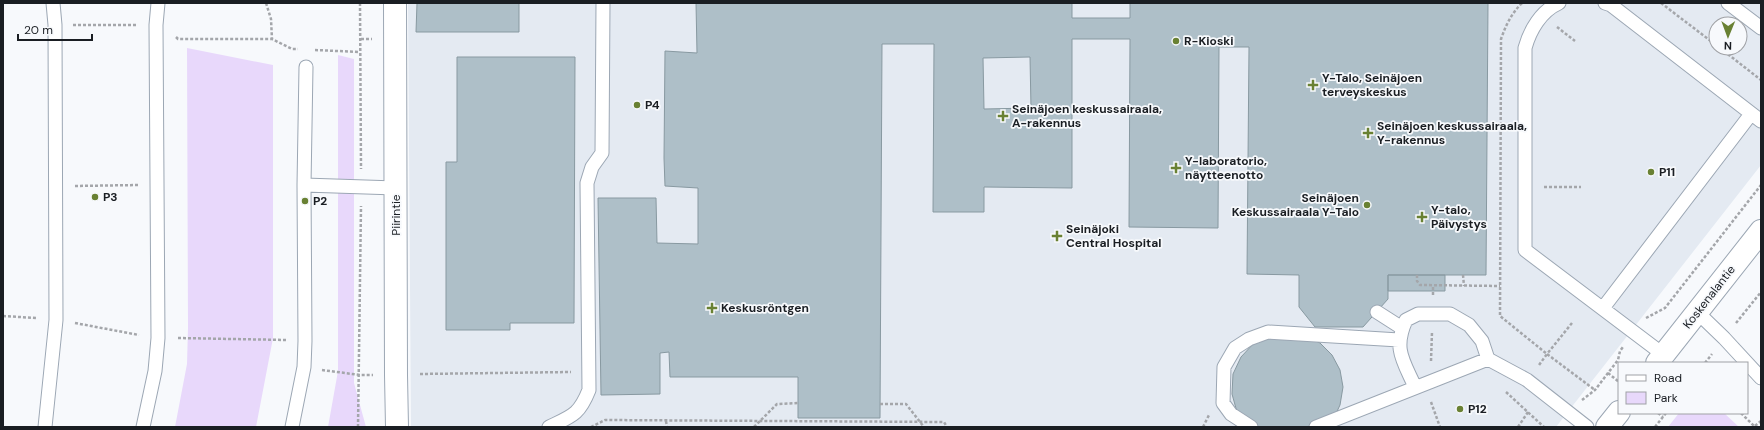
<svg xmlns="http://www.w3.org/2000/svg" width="1764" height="430" viewBox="0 0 1764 430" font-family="'DM Sans',sans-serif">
<rect width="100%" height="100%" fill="#f7f9fc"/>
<path fill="#e4eaf2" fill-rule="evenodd" d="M408,3H1761V165L1556,427L411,426ZM1716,24H1740V48H1716Z"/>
<path fill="#e8d8fb" d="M187,48L273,65V338L256,427H175L187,364L188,328Z
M338,55L354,59V383L366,427H328L338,371Z
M1679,413H1724L1739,427H1668Z"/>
<path fill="#aebfc8" stroke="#8899a1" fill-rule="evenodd" d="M417,3H519V32H416Z
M696,3H1072V18H1130V3H1488L1486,275H1388V299L1363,327H1315L1299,307V275L1247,274L1249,47H1219L1218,228L1129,227L1130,39H1072V188L984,187V212H933L934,44H882L880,418H798V377H670L669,352L660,353V394L601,395L598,198H656L657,243L698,244V188L665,186L664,158L665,51L697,53ZM1030,57L1031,108L984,109L983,58Z
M457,57H575L574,323H510V330H446V162H457Z
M1388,275H1445V291H1388Z
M1270,335H1304L1320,343L1332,355L1340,370L1343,387L1340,405L1333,420L1326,427H1248L1237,412L1232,394L1233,374L1241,357L1254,343Z"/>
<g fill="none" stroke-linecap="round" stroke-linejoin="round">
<defs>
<path id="lane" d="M1559,3C1541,11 1530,30 1525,48V250L1664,355
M1605,3L1611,5L1761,121
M1728,3L1761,28
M304,185L396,188
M1603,308L1751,114
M1377,312L1402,328
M1697,312L1724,338L1761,378
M1415,387C1403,360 1393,349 1406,320L1418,314H1450L1469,325L1482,341L1488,359L1527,380L1587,427
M45,427L56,320L55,25L53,3
M143,427L155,371L158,338L156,25L158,3
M292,427L304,367L305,341L304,185L306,67
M549,427C572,416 579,415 589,390L587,183L592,167L602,153L603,3
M1251,427L1231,414L1223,403L1224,367L1235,348L1249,339L1268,332L1399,340
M1316,427L1488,359"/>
<path id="street" d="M395,3L396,375L397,427"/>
<path id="secondary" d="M1657,363L1761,231
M1607,427L1619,412"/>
</defs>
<use href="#lane" stroke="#9ca7b4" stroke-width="15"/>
<use href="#street" stroke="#9ca7b4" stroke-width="24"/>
<use href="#secondary" stroke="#9ca7b4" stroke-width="24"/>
<path stroke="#a4a6aa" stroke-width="2.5" stroke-dasharray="3 2" stroke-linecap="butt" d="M266,3L271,19L272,39
M360,3L361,169
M1522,3C1511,14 1506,25 1501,39L1500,316L1547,354L1539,365
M1661,3L1716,45
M73,25H136
M1557,27L1575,41
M176,37L178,39H272L292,49H298
M361,39H372
M1720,48L1761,80
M315,50L360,52
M75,186L138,185
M1544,187H1581
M1417,275V281L1420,285L1500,286
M1463,275L1464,286
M1433,295V286
M3,316L36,318
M1646,318L1665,308L1761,185
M75,323L139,335
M1572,323L1547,354L1595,390
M1736,323L1761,292
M178,338L287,340
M1431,361L1432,332
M1705,363L1712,354
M322,370L360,375H373
M1608,373L1619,382
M420,374L571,372
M1506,392L1544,427
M1582,400L1595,390L1618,360L1620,351L1623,347
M1431,402L1440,427
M1658,413L1663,417
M1741,413L1755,427
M666,421L667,427
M1755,426L1761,421
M358,427L361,206
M591,427L605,420L944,422L947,427
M1203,427L1209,415
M1518,427L1528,412
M1655,427L1666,413"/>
<use href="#lane" stroke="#fff" stroke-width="13"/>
<use href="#street" stroke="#fff" stroke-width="22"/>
<use href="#secondary" stroke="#fff" stroke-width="22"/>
<path stroke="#a4a6aa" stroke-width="2.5" stroke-dasharray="3 2" stroke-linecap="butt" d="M880,404H906L924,427
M754,427L777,404L798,403"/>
</g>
<g fill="#698133" stroke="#f7f9fc" stroke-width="1.5">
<circle cx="1176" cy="41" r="4"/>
<path d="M1311 79h4v4h4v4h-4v4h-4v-4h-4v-4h4z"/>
<circle cx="637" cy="105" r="4"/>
<path d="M1001 110h4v4h4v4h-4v4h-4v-4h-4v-4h4z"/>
<path d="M1366 127h4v4h4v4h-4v4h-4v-4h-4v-4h4z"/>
<path d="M1174 162h4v4h4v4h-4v4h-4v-4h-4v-4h4z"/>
<circle cx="1651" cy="172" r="4"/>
<circle cx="95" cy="197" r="4"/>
<circle cx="305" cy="201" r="4"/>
<circle cx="1367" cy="205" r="4"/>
<path d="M1420 211h4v4h4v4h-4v4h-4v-4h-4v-4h4z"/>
<path d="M1055 230h4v4h4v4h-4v4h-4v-4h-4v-4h4z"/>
<path d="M710 302h4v4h4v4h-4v4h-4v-4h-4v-4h4z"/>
<circle cx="1460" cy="409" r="4"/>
</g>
<g text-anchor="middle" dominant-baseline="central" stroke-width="3.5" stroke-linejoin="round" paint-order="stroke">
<g font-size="12" font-weight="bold" fill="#1a1e23" stroke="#f7f9fc" text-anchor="start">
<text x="1184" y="41">R-Kioski</text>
<text x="1322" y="78">Y-Talo, Seinäjoen<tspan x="1322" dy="14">terveyskeskus</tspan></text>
<text x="645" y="105">P4</text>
<text x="1012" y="109">Seinäjoen keskussairaala,<tspan x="1012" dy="14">A-rakennus</tspan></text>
<text x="1377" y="126">Seinäjoen keskussairaala,<tspan x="1377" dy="14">Y-rakennus</tspan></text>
<text x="1185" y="161">Y-laboratorio,<tspan x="1185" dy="14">näytteenotto</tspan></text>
<text x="1659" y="172">P11</text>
<text x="103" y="197">P3</text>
<text x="1359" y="198" text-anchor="end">Seinäjoen<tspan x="1359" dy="14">Keskussairaala Y-Talo</tspan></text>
<text x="313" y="201">P2</text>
<text x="1431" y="210">Y-talo,<tspan x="1431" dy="14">Päivystys</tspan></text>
<text x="1066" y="229">Seinäjoki<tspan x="1066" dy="14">Central Hospital</tspan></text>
<text x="721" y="308">Keskusröntgen</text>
<text x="1468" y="409">P12</text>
</g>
<g font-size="12" fill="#1a1e23" stroke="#f7f9fc">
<text transform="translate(396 215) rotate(-90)">Piirintie</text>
<text transform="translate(1709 297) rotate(-52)">Koskenalantie</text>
</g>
</g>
<rect width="1764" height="430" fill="none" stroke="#1a1e23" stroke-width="8"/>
<rect x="1618" y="362" width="130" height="52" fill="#f7f9fc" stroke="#9fa1a5"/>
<rect x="1626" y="375" width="20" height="6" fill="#ffffff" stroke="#9fa1a5"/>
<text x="1654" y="382" font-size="12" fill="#1a1e23">Road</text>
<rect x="1626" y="392" width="20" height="12" fill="#e8d8fb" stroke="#9fa1a5"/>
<text x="1654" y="402" font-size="12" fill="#1a1e23">Park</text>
<g transform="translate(1728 36) rotate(181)"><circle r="19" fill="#f7f9fc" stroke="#9fa1a5"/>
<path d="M0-3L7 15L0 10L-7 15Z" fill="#698133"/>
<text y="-6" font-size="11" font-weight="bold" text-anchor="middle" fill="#1a1e23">N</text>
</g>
<path d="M18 34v6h74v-6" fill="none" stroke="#1a1e23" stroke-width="2"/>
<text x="24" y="34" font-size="12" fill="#1a1e23" stroke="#f7f9fc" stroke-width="3" paint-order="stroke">20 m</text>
</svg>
